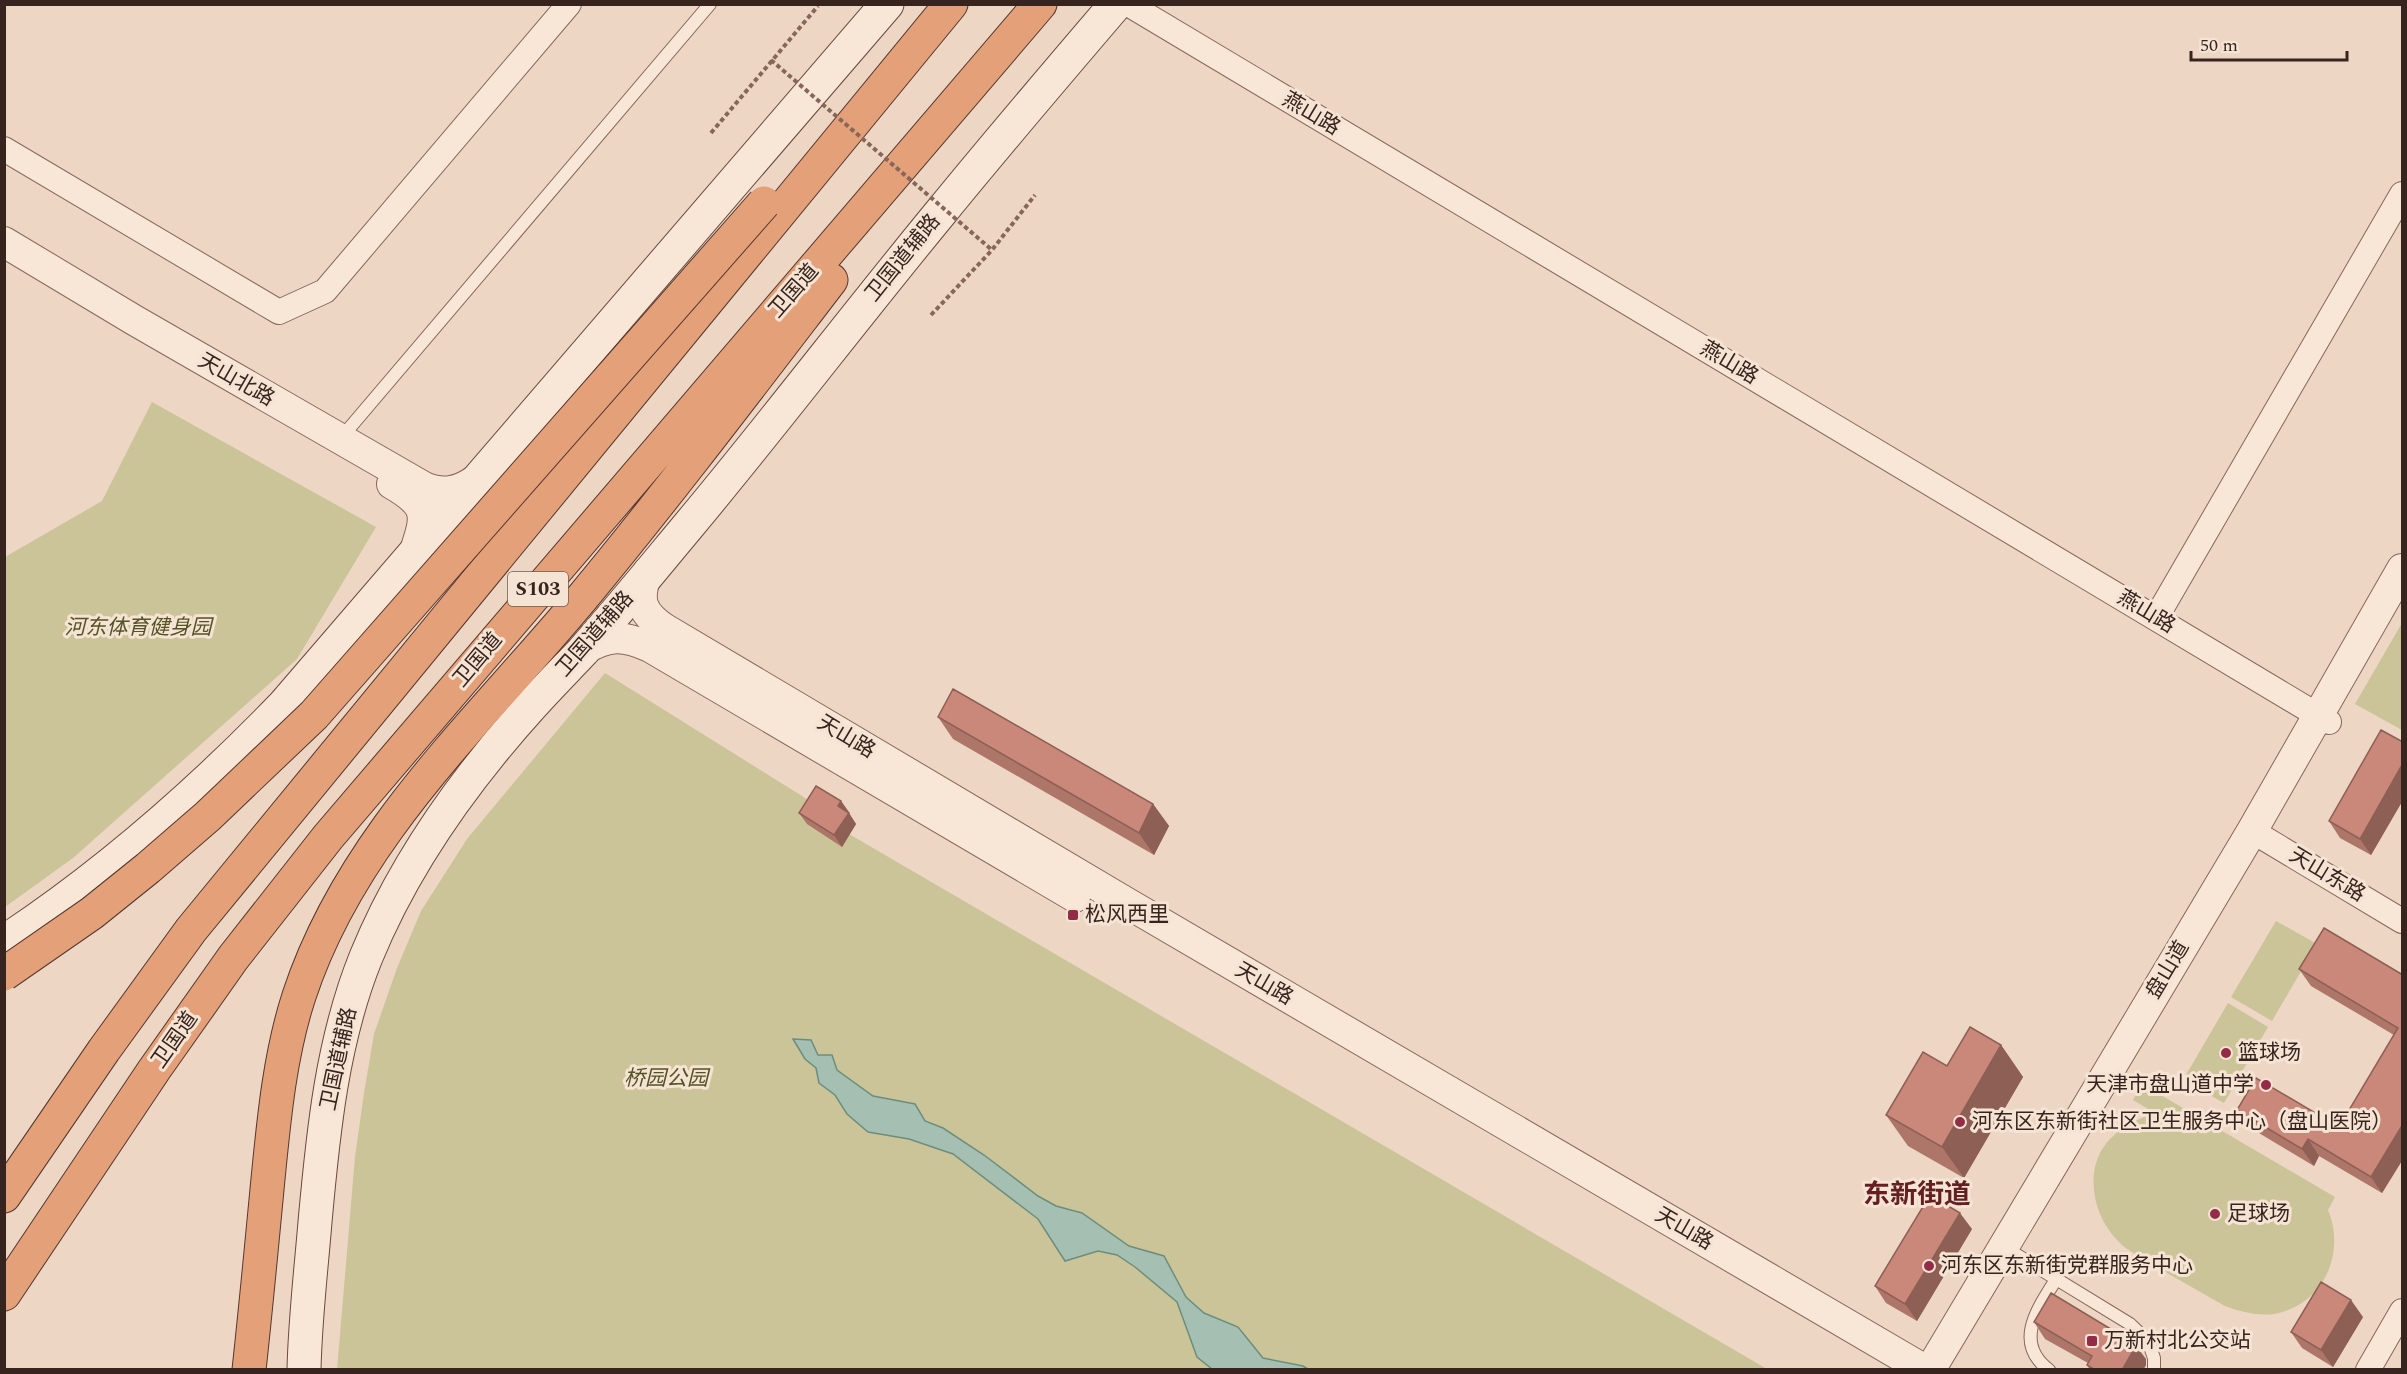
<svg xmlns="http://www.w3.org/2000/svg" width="2407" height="1374" viewBox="0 0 2407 1374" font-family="Spectral,'Noto Sans SC',serif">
<rect width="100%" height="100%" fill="#edd6c4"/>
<path fill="#cbc498" d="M152,402L376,527L297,659L73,858L5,907V557L102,501Z
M2402,623V730L2355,704Z
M605,673L818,806L849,834L1767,1369L337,1370L355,1157L364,1093L374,1034L397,968L421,911L467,839Z
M2276,921L2317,944L2272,1021L2231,997Z
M2228,1003L2268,1027L2224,1103L2183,1080Z
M2142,1084L2335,1197L2328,1210C2346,1253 2324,1305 2274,1314C2257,1316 2241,1312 2225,1306C2202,1293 2179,1280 2157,1267C2145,1260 2132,1253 2122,1245C2109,1233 2100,1218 2096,1202C2085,1154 2112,1127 2155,1113L2133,1100Z"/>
<path fill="#a5c0b2" stroke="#6d8e7d" stroke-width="1.5" d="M793,1039L811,1040L818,1055H832L837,1070L873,1096L915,1104L925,1121L943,1128L984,1155L1038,1196L1056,1206L1082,1213L1129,1246L1164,1256L1186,1297L1204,1313L1238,1327L1263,1358L1303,1366L1308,1369H1212L1197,1357L1177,1302L1135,1267L1117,1255L1098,1251L1065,1261L1038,1219L953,1154L909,1139L868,1132L847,1114L835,1095L819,1083L816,1068L805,1059Z"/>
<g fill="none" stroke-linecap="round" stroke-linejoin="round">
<defs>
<path id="service" d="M341,438L710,4
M2004,1247L2130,1324L2148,1341L2154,1358V1370
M2049,1370C2012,1342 2039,1307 2057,1278"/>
<path id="minor" d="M1128,4L2329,722
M4,149L279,312L325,291L569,4
M2156,618L2402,194
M2252,831L2402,921
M2368,1370L2402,1311"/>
<path id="tertiary" d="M4,242L134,320L424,487C443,495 458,492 474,481
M392,484C432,507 426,517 413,557
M648,572C636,599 641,613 665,629L1127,903L1925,1370
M583,650C610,635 622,635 650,647L1075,897
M1930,1370L2252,831L2402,569"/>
<path id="secondary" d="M4,942C107,874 199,793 284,705L887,4
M304,1370C305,1320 311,1271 315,1222C323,1133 332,1041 366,957C404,864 465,779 532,705C549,686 566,669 583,651C619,610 654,567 689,525C775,422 856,315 941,212C998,142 1057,73 1116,4"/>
<path id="trunk" d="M4,1196L104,1050L191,930L951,4
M4,1294L154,1070L233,958L328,837L1040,4
M249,1370C256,1306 262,1242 268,1179C274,1118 280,1054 299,996C351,837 478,723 582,598C668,494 749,387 831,280"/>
</defs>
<use href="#service" stroke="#87675b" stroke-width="14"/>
<use href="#minor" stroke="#87675b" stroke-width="26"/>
<use href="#tertiary" stroke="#87675b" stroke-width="32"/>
<use href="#secondary" stroke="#69493e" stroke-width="35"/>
<use href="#trunk" stroke="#55372f" stroke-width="35"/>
<path stroke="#87675b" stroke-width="4" stroke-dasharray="4.5 3" stroke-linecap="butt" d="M711,133L818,6
M931,315L992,250L1035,195"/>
<use href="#service" stroke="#f8e6d7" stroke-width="12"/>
<use href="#minor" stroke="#f8e6d7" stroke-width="24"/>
<use href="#tertiary" stroke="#f8e6d7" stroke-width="30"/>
<use href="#secondary" stroke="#f8e6d7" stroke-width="33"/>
<use href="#trunk" stroke="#e4a079" stroke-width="33"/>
<defs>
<path id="trunk-bridge" d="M4,974L92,913L148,868L208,816L314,715L764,203"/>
</defs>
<use href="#trunk-bridge" stroke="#55372f" stroke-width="35" stroke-linecap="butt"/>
<path stroke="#87675b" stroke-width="4" stroke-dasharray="4.5 3" stroke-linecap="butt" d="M771,60L992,250"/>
<use href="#trunk-bridge" stroke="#e4a079" stroke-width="33"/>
</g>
<path fill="#ae7569" d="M938,717L1153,804L1169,826L1154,855L953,739Z
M2403,742V800L2371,855L2340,838L2329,821Z
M841,801L856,824L842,847L807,824L799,813Z
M2299,969L2403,975V1159L2382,1193L2319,1156L2314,1166L2249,1127L2237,1110L2339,1127L2394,1035L2311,986Z
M2001,1045L2023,1077L1964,1178L1908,1146L1886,1115L1947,1066Z
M1972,1229L1917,1321L1886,1303L1875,1286Z
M2363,1317L2333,1367L2302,1348L2291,1332Z
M2034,1322L2146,1359V1365L2143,1370H2090L2087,1365L2088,1363L2045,1339Z"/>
<path fill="#8d5f55" d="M2403,763V800L2371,855L2360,839Z
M841,801L849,812L838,806Z
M1153,804L1169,826L1154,855L1139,833Z
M849,813L856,824L842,847L834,835Z
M2001,1045L2023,1077L1964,1178L1942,1147Z
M2403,1124V1159L2382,1193L2371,1177Z
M2308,1139L2319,1156L2314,1166L2302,1149Z
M1960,1213L1972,1229L1917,1321L1905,1304Z
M2351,1300L2363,1317L2333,1367L2321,1350Z
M2134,1343L2146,1359V1365L2143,1370H2122Z"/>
<path fill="#ca887a" stroke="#8d5f55" stroke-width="1.5" d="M953,689L1153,804L1139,833L938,717Z
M2381,730L2403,742V763L2360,839L2329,821Z
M816,786L841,801L838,806L849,813L834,835L799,813Z
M2324,928L2403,975V1124L2371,1177L2308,1139L2302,1149L2237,1110L2256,1078L2339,1127L2398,1028L2299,969Z
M1970,1027L2001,1045L1942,1147L1886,1115L1923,1052L1947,1066Z
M1930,1195L1960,1213L1905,1304L1875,1286Z
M2321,1282L2351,1300L2321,1350L2291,1332Z
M2051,1293L2134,1343V1349L2122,1370H2095L2087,1365L2092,1356L2034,1322Z"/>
<g fill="#952c47" stroke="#f5e3d3" stroke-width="2">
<rect x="1067" y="909" width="12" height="12" rx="3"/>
<circle cx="2226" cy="1053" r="6"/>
<circle cx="2266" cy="1085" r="6"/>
<circle cx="1960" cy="1122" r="6"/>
<circle cx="2215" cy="1214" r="6"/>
<circle cx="1929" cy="1266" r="6"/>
<rect x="2086" y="1335" width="12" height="12" rx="3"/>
</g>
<g text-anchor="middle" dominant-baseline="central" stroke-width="6" stroke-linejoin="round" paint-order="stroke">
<rect fill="#f5e3d3" stroke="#705d54" stroke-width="1.5" x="508" y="572" width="60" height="34" rx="4.5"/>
<g font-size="20" font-weight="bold" fill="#37241e">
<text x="538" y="589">S103</text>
</g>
<g font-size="21" fill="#37241e" stroke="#f5e3d3">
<text transform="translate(1311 114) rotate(31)">燕山路</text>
<text transform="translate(903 258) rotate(-51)">卫国道辅路</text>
<text transform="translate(794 291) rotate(-49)">卫国道</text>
<text transform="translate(1729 363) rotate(31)">燕山路</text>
<text transform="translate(236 380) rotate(30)">天山北路</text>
<text transform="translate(2146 612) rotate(31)">燕山路</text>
<text transform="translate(595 634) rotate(-49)">卫国道辅路</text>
<text transform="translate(478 660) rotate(-50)">卫国道</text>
<text transform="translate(846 737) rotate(31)">天山路</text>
<text transform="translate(2327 875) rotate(31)">天山东路</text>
<text transform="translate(2168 970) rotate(-59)">盘山道</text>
<text transform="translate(1264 984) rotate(30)">天山路</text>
<text transform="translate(175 1040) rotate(-55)">卫国道</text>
<text transform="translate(339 1059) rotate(-78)">卫国道辅路</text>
<text transform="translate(1684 1229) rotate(30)">天山路</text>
</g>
<g font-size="21" font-style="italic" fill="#535325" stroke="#f5e3d3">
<text x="138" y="628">河东体育健身园</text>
<text x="666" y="1079">桥园公园</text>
</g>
<g font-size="21" fill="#37241e" stroke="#f5e3d3" text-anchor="start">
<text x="1085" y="915">松风西里</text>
<text x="2238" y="1053">篮球场</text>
<text x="2254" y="1085" text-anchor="end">天津市盘山道中学</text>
<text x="1972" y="1122">河东区东新街社区卫生服务中心（盘山医院）</text>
<text x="2227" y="1214">足球场</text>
<text x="1941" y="1266">河东区东新街党群服务中心</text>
<text x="2104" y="1341">万新村北公交站</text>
</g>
<g font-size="27" font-weight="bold" fill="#631f21" stroke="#f5e3d3">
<text x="1917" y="1195">东新街道</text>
</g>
</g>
<rect width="2407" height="1374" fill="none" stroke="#37241e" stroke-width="12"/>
<path d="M2191 51v9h156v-9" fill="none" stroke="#37241e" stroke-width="3"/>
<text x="2200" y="51" font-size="18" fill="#37241e" stroke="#f5e3d3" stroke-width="4.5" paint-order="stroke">50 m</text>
</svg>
